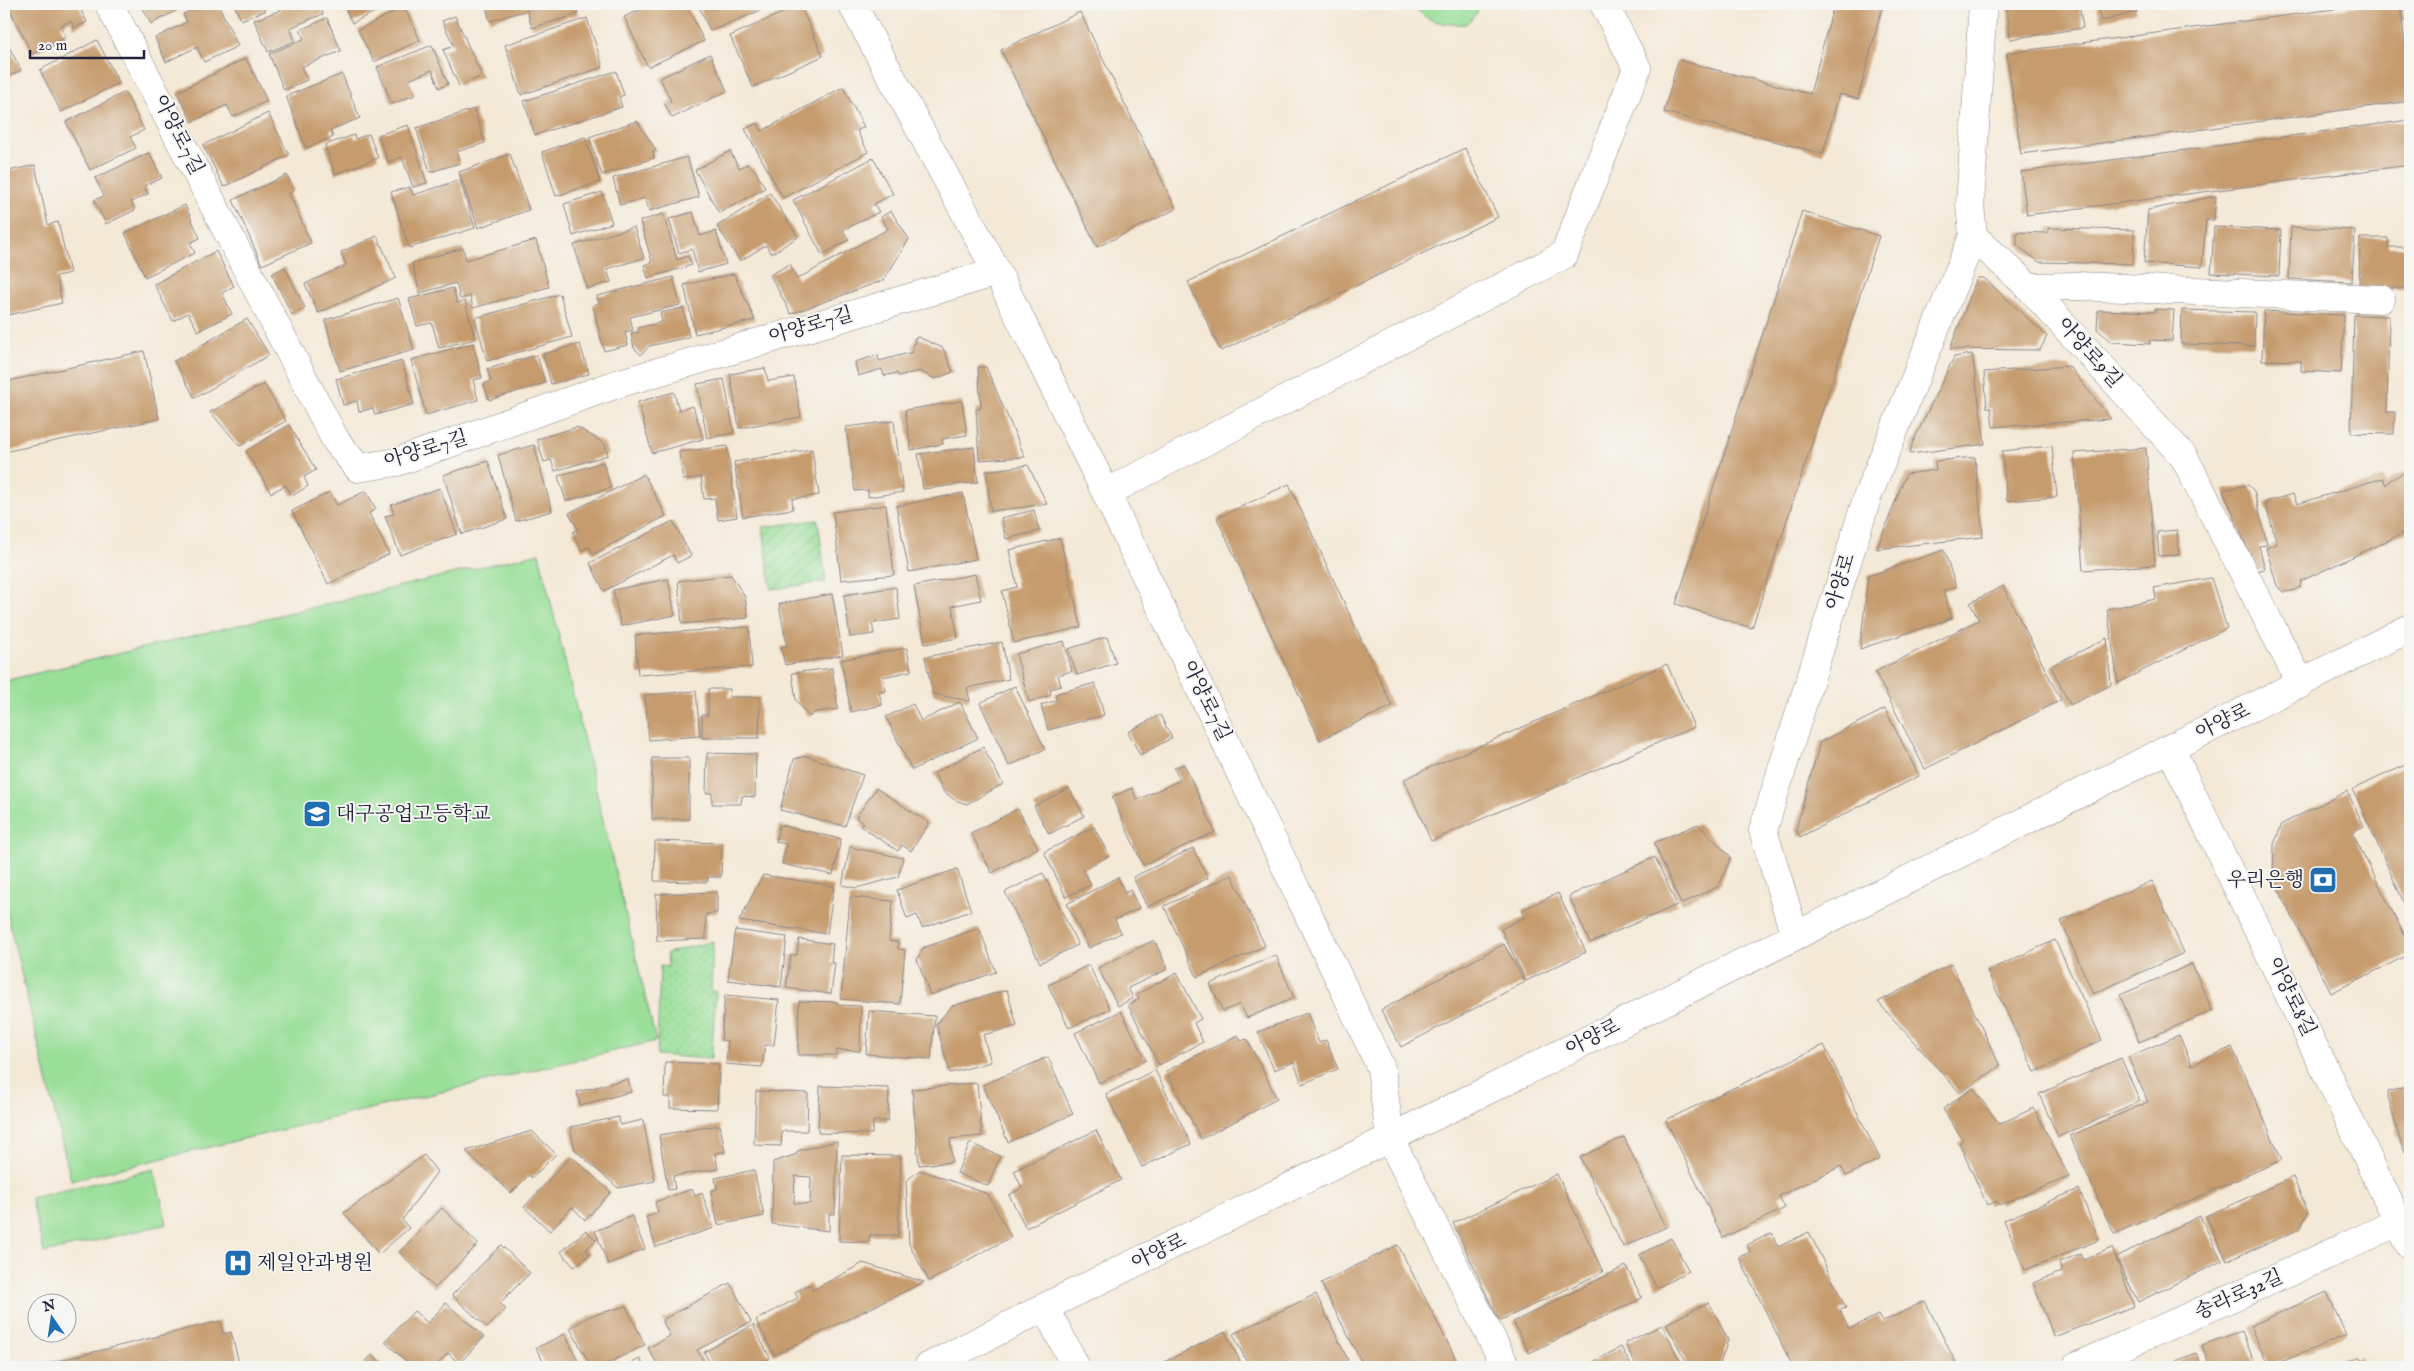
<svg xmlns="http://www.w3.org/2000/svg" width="2414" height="1371" viewBox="0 0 2414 1371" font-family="'IM FELL English','Noto Serif KR',serif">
<defs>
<pattern id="grass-dots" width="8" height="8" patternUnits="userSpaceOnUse" patternTransform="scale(1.25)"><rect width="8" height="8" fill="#99df98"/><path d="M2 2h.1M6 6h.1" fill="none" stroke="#84bf84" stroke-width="1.8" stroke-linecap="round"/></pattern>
<pattern id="garden-furrows" width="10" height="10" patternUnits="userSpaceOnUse" patternTransform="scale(1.25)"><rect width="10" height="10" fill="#99df98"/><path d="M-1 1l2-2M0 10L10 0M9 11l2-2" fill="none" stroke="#84bf84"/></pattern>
</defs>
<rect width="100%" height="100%" fill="#f6f6f2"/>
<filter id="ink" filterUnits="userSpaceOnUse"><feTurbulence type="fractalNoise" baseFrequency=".02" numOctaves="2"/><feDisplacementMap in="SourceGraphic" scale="10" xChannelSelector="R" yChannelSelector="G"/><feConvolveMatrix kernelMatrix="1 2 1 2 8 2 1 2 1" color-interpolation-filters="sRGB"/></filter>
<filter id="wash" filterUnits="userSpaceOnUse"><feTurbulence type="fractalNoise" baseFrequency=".0096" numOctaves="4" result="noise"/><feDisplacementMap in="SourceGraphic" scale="20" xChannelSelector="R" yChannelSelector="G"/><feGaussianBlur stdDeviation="1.12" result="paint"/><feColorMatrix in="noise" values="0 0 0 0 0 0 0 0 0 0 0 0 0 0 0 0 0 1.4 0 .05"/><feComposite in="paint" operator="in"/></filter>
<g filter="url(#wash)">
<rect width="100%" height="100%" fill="#f4e9d7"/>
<path fill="url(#grass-dots)" stroke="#5e806a" d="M713,941L711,991L716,992L711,1059L657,1055L660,966L668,967L667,953Z"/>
<path fill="#99df98" stroke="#5e806a" d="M1413,4H1480L1477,13L1466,24C1446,25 1425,23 1413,4Z
M539,553L656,1041L71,1180L4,901V681Z
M154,1169L167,1224L44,1253L31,1198Z"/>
<path fill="url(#garden-furrows)" stroke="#5e806a" d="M818,520L826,582L771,589L763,527Z"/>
<g id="blocks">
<path fill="#c69c6e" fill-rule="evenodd" d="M12,4H78L87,22L74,28L71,21L60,26L66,37L32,54L8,6Z
M141,4H189L151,24Z
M205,4H218L238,46L204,62L197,47L166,62L155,38L187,22L183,14Z
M234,4H263L265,11L241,20Z
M279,4H319L323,14L290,28L295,41L268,52L254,20L281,10Z
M343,4H391L352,23Z
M485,4H575L578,14L532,28L527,10L490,21Z
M652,4H686L704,41L648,67L624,17Z
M698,4H776L710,31Z
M1834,4H1883L1858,99L1839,94L1823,154L1664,112L1678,60L1810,94Z
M2007,4H2079L2083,28L2010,39Z
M2096,4H2135L2137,12L2101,21Z
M2372,4H2400L2410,83V101L2021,154L2007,53Z
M2402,4H2410V22L2404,21Z
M800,5L823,56L753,87L730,36Z
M404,7L420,40L374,62L358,30Z
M1080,12L1176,209L1097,247L1001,50Z
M455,16L482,76L459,86L443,50L454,46L442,21Z
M327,18L341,51L301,67L307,80L284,90L269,54L304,39L300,30Z
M587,18L603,67L521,95L505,45Z
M4,37L21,70L4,79Z
M97,40L119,83L61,112L40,70Z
M432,45L448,84L439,88L432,70L409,80L415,95L392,104L377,67Z
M710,54L727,91L672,118L665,104L671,101L660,78Z
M246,58L267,101L233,117L227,105L192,122L177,92Z
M616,71L624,95L619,97L622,107L535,135L524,101Z
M342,74L360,118L330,130L333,137L306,148L286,96Z
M843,87L864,127L857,131L868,152L783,198L745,129L758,123L762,131Z
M125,92L144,130L130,137L136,148L90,170L66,122Z
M474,109L485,143L456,152L460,163L430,172L416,128Z
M268,113L289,155L224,187L203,145Z
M2410,120V165L2027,215L2021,172Z
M637,121L656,150L653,152L654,158L602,175L589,137Z
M408,125L427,183L413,187L402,157L388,162L378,135Z
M369,134L378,158L335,174L325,145L354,135L355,139Z
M585,137L600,182L556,196L542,152Z
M1465,148L1498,217L1221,351L1188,282Z
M730,151L739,168L747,164L755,170L765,188L719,213L695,170Z
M149,153L162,178L144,186L148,194L131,202L135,210L106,224L94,200L104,196L95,178Z
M510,154L529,210L478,228L459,172Z
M687,157L699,197L649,211L645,198L620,205L613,178Z
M873,158L893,194L874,204L879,212L843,230L849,240L822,255L793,200Z
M35,165L48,225L58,222L70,273L56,276L62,303L4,316V172Z
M287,175L294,191L289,193L311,243L262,265L233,200Z
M460,180L475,228L409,248L391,192L410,187L413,195Z
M602,192L612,223L573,236L564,204Z
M770,193L798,237L771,254L766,245L740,261L717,226Z
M2216,196L2214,220H2206L2202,267L2144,263L2148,210Z
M185,205L200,238L190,243L195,253L145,277L125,233Z
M891,211L909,239L884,280L791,314L770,275L790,264L797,279L888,229L881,217Z
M1802,211L1879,236L1752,628L1676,604Z
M693,212L700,236L716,231L726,264L698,272L692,249L679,253L669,219Z
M663,214L677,260L688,256L692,265L648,278L644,265L652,262L640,221Z
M634,227L644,258L607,269L611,282L587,289L574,245Z
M2214,227L2281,230L2279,276L2211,273Z
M2291,227L2355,230L2352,282L2289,279Z
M2048,228L2134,230L2133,264L2039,262L2017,245V232L2048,233Z
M377,236L396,278L318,313L305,284L346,265L341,252Z
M2360,238H2388V247H2410V288H2359Z
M536,240L549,287L473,308L470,296L460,299L456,283L420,293L412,263L463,248L466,260Z
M216,251L234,286L222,293L232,314L198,331L188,313L173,321L154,284Z
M285,267L305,308L292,315L272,274Z
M734,274L755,320L695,334L684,285Z
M673,277L680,305L630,317L633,330L625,332L628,345L604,351L593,305L599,303L597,296Z
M1977,278H1984L2047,336L2040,350L1950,349Z
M453,288L457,303L465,301L475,339L439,348L432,323L417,326L409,299Z
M560,294L572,337L487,361L475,318Z
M398,298L414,350L340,371L325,320Z
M683,308L689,337L649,346L641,355L634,348L631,333L639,332L638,328L662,322L660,313Z
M2155,309L2174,310L2172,341L2150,340V344L2111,342L2097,329L2098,310L2155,312Z
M2182,310L2255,312L2254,346L2181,344Z
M2264,311L2344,315L2341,373L2301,371V361L2262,360Z
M2354,315L2389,316L2387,412H2395L2394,434L2351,433Z
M247,319L269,355L195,398L174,361Z
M918,337L943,348L953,372L935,379L920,371L898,376L897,373L884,376L882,369L858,376L855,362L878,355L879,361L913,352L912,345L915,343L914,338Z
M473,343L482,378L473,380L478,400L426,415L411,360Z
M580,344L589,374L551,384L543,354Z
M144,351L159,419L4,452V382Z
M1972,354L1985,444L1910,454L1912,444L1954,357Z
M537,355L545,383L489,400L484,384L491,381L487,369Z
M402,361L414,404L375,415L373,408L359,412L357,401L343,405L336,379Z
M2069,366L2111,419L1993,427L1991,408H1987L1984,372Z
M978,367H986L1025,457L979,460L976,409L981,408Z
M765,368L768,381L794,377L801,417L739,428L730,374Z
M724,379L734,433L707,438L697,384Z
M264,384L286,421L240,446L210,412Z
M674,392L679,410L693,406L703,439L652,453L638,402Z
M962,401L967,435L942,439L943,444L911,450L905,410Z
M894,421L903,492L868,497V490L855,491L846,427Z
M289,425L316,470L304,477L308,486L292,496L286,485L271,493L246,451Z
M577,427L605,444L608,455L555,471L551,460L544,462L537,439Z
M534,445L552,511L516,521L498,455Z
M727,446L737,517L718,520L715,498L704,499L701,477L683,480L679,452Z
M2052,446L2057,497L2007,501L2002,451Z
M974,447L978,482L923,489L918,454Z
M2146,448L2155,565L2083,570L2074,453Z
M812,449L819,495L792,499L793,509L743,517L734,462Z
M1975,457L1983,537L1877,549L1906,474L1936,470L1935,461Z
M488,461L507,519L462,534L443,475Z
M603,462L611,488L566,501L558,476Z
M1028,465L1047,504L991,511L986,471Z
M2403,473L2410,475V530L2301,581L2300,587L2292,591L2283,592L2277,586L2266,548L2277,544L2265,502L2293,494L2297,504L2383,478L2386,485L2390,480Z
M644,474L666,516L593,554L589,547L582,550L573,532L578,529L569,513Z
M1289,484L1392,706L1320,740L1217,518Z
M2248,485L2254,491L2267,545L2259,546L2265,569L2257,571L2223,490Z
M440,488L457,534L400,555L385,516L394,514L391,505Z
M366,491L376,509L369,513L389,554L328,584L292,511L330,492L337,505Z
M963,493L976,559L909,572L896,506Z
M886,505L894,575L841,580L833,512Z
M1034,510L1039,531L1006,539L1001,518Z
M673,521L691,556L677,563L673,555L604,591L590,563Z
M2177,530L2179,554L2159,556L2157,532Z
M1060,538L1081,627L1014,643L1002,591L1017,587L1009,550Z
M1944,550L1956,587L1943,591L1952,618L1860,649L1868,576Z
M975,574L981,600L952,606L958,638L925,644L914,586Z
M731,575L745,597L748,618L682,624L678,581Z
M2211,578L2227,628L2118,683L2107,609L2156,599L2154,588Z
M668,579L675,615L621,626L613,590Z
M2003,586L2061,700L1925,769L1875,672L1979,620L1970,603Z
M896,587L900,619L872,623L874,634L850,637L844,595Z
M832,594L843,655L785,665L781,647L787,646L779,604Z
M749,627L752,667L638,675L635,635Z
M1107,637L1116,663L1077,675L1068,649Z
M2107,638L2111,685L2070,705L2051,666Z
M1064,641L1072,671L1058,675L1061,686L1050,689L1051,695L1029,702L1016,654Z
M1002,642L1009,679L967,688L970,701L933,694L925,657Z
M907,648L911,671L883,677L886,691L879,692L882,705L851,712L841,660Z
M1667,664L1694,727L1431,841L1404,779Z
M832,668L838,709L816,712L809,717L796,700L792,673Z
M1095,683L1104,715L1048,730L1041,705L1057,700L1055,694Z
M1015,686L1045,749L1009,766L980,703Z
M708,689H730L729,697H760L759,738H702V715H708Z
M696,691L700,736L649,740L645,695Z
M960,702L978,738L912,770L886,717L913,704L921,721Z
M1885,709L1919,776L1800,837L1796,829L1820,742Z
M1160,715L1172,738L1140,755L1128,732Z
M983,747L1003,784L967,804L955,800L944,792L934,773Z
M707,753L756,754L755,797L742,796L741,804H712V793H706Z
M806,756L863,775L845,826L780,810L794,759Z
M652,758H689V819H652Z
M2410,763V908L2407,910L2353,789Z
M1184,764L1215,832L1143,865L1112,797L1132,788L1137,800L1180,780L1174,768Z
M876,788L929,823L911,851L902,845L898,851L860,826L863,823L856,818Z
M1069,788L1084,816L1049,834L1034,806Z
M2347,791L2364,826L2352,832L2410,946V954L2331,993L2273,878L2274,844L2282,824Z
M1018,809L1038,848L992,873L971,833Z
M1698,824L1731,857L1719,886L1681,904L1654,843Z
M779,825L841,839L833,875L782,864L786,844L776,842Z
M1094,827L1109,856L1083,869L1091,885L1066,897L1044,852Z
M655,841L722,843L721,877H708L707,882L654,881Z
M850,847L903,858L898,877L856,888L842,885Z
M1193,848L1208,878L1147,907L1133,877Z
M1655,857L1677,905L1590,943L1569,896Z
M957,869L971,911L922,928L917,915L907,919L897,890Z
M1043,873L1078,945L1040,963L1005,892Z
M763,875L834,886L827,934L739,921Z
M1232,875L1265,946L1197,977L1164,906Z
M1118,877L1125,893L1130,890L1139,908L1115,920L1121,933L1089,948L1067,904Z
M2152,881L2184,953L2093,994L2061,921Z
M717,892V913L706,914V939L657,941L656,894Z
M1558,893L1586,952L1526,981L1501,929L1525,917L1522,910Z
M850,897L893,901L889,941L898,942V949L905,950L900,1004L841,999Z
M979,928L996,972L930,995L917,959L923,948Z
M735,930L787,937L781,987L728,980Z
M799,939L833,944L831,963H835L831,994L786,988L791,955H797Z
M1154,940L1168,969L1128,988L1133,998L1118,1006L1098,968Z
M2055,940L2102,1040L2035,1072L1987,971Z
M1504,944L1525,982L1401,1047L1381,1010Z
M1276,955L1294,998L1247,1018L1240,1004L1223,1011L1210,984Z
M1951,964L2000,1066L1960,1093L1878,1002Z
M2192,964L2212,1011L2139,1042L2120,995Z
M1089,965L1110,1009L1069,1028L1048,985Z
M1177,973L1201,1019L1194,1023L1203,1042L1159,1065L1128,1005L1139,999L1137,994Z
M1007,990L1017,1026L983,1035L991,1062L950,1073L936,1024L952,1006Z
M725,995L779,1000L774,1045H765L762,1067L726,1064L728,1041L721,1040Z
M799,1001L838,1002V1005L861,1006L860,1051L837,1050V1055H798Z
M869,1011L935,1016L931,1059L866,1054Z
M1121,1011L1146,1060L1099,1083L1075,1033Z
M1307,1013L1319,1043L1326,1040L1338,1069L1302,1084L1294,1062L1274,1070L1258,1032Z
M1238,1035L1241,1041L1247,1039L1277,1099L1201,1139L1166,1071Z
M2179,1035L2192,1065L2232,1047L2282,1160L2114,1234L2070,1136L2148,1102L2128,1057Z
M1824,1045L1880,1159L1846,1176L1841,1166L1779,1196L1785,1208L1723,1238L1666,1120Z
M1048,1057L1073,1114L1008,1142L983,1085Z
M2121,1058L2140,1101L2058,1137L2039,1094Z
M665,1062L719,1064L717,1109L670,1108V1097H664Z
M1155,1070L1191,1144L1142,1167L1106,1094Z
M628,1079L631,1092L580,1105L577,1092Z
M977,1083L982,1136L950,1139L952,1162L919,1165L912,1089Z
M820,1086L889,1088L888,1121H873L872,1134L818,1133Z
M2410,1086V1156L2403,1151L2387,1092Z
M1973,1088L1999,1124L2034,1108L2069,1177L1999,1205L1997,1201L1987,1205L1959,1143L1963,1140L1943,1109Z
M756,1091L808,1093L807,1131H782L781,1146L754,1145Z
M619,1117L620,1125L643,1120L655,1181L618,1188L575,1150L570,1127Z
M720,1125L725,1152L715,1153L718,1169L673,1176L675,1189L668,1190L659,1135Z
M1096,1130L1121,1180L1026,1228L1009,1195L1022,1188L1014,1171Z
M532,1131L556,1154L532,1178L529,1175L511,1193L466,1151Z
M1624,1137L1666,1227L1623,1247L1580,1157Z
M837,1141L835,1214H829V1231L772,1224L773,1162L797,1154V1151ZM795,1176L811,1177L810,1204L794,1203Z
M970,1143L1000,1156L988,1186L957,1173Z
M424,1155L437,1172L402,1220L409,1228L379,1254L344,1213Z
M842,1155L901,1156L898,1235H870L869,1242L839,1241Z
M571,1156L611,1192L585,1220L572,1207L550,1231L524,1207Z
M754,1170L764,1216L718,1225L711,1191L717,1189L715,1178Z
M920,1170L988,1194L1011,1237L929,1281L909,1244L906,1181Z
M1557,1174L1603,1272L1499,1321L1453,1223Z
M2293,1177L2308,1212L2300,1229L2227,1261L2206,1216Z
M692,1189L695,1196L702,1193L714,1228L656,1247L646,1217L658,1213L655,1202Z
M2079,1189L2099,1240L2025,1270L2004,1220Z
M442,1208L478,1244L435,1288L399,1252Z
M632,1216L645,1249L608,1264L595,1231Z
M2200,1216L2222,1261L2138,1302L2116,1257Z
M586,1230L596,1240L586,1249L590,1254L574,1267L561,1252Z
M1809,1232L1846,1308L1840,1310L1849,1329L1878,1315L1882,1322L1925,1301L1958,1367H1793L1739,1257L1750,1252L1747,1245L1772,1233L1778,1247Z
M1671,1238L1689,1271L1657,1288L1639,1255Z
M501,1245L530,1273L500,1303L506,1309L487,1328L452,1295Z
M1398,1245L1460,1367H1364L1321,1283Z
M2112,1248L2134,1306L2054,1337L2033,1283L2062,1272L2059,1262L2080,1254L2083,1260Z
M863,1263L924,1282L774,1355L756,1320L798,1298L795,1292L810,1284L813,1290Z
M1626,1266L1642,1298L1529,1353L1513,1322Z
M730,1283L751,1322L697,1350L707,1367H659L648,1348L670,1336L662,1320Z
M2327,1292L2346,1335L2269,1367L2250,1326Z
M1316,1294L1348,1360L1333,1367H1249L1233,1334Z
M1709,1302L1728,1340L1719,1367H1689L1666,1324Z
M446,1303L484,1337L459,1364L448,1353L435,1367H413L385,1342L414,1311L428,1323Z
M626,1306L645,1345L600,1367H591L570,1328L590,1316Z
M220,1321L223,1334L231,1332L240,1367H33Z
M753,1325L770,1358L752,1367H712L704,1352Z
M1662,1325L1683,1367H1637L1625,1343Z
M2242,1331L2256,1367H2210L2202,1345Z
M1225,1332L1243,1367H1154Z
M565,1334L581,1367H546L536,1348Z
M1621,1347L1632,1367H1593L1591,1363Z
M2196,1353L2202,1367H2161Z
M372,1355L386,1367H361Z
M2360,1357L2364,1367H2333Z
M640,1359L644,1367H623Z"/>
</g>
</g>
<g filter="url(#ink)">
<use href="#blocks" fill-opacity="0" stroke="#8b8689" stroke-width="1"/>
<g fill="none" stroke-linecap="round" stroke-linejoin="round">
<defs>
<path id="minor" d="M109,4L336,441L358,468L397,462L617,384L997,272
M852,4L997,272L1106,493L1345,991L1381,1068L1390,1139L1506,1367
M1983,4L1970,204L1973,236L2029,287L2184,457L2301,684
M2029,287L2077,286L2381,299
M1106,493L1564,255L1637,68L1604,4
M2170,748L2410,1246
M1795,936L1763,830L1868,495L1973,236
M1045,1307L1076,1367
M2076,1367L2341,1249L2400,1221L2410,1219"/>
<path id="major" d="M928,1367L1045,1307L1490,1089L2410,628"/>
</defs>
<use href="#minor" stroke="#8b8689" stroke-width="29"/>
<use href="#major" stroke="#8b8689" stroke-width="29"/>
<use href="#minor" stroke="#fff" stroke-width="28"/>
<use href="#major" stroke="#fff" stroke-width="28"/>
</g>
</g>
<defs>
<symbol id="school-square" viewBox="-11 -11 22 22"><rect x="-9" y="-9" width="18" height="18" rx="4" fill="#1f6fb2" stroke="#f6f6f2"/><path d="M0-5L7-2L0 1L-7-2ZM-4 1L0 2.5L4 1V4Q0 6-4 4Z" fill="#fff"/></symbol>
<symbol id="bank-square" viewBox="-11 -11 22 22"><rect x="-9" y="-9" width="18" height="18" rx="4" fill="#1f6fb2" stroke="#f6f6f2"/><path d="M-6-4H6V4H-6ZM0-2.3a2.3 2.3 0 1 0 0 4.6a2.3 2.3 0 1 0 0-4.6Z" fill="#fff"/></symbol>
<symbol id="hospital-square" viewBox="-11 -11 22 22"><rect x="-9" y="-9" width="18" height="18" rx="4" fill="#1f6fb2" stroke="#f6f6f2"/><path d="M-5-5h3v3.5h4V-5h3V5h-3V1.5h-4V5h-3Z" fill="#fff"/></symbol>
</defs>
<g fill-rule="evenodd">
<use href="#school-square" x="301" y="798" width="32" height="32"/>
<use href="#bank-square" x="2307" y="864" width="32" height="32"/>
<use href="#hospital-square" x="222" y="1247" width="32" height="32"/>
</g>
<g text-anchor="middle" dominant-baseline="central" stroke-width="4" stroke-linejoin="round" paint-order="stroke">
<g font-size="20" fill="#22223b" stroke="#f6f6f2">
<text transform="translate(178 135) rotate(63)">아양로7길</text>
<text transform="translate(811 326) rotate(-16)">아양로7길</text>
<text transform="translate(2089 353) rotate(48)">아양로9길</text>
<text transform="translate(426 450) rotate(-17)">아양로7길</text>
<text transform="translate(1841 582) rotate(-73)">아양로</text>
<text transform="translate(1206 701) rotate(64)">아양로7길</text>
<text transform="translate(2223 722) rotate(-26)">아양로</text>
<text transform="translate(2291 997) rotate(64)">아양로8길</text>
<text transform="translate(1593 1038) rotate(-27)">아양로</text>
<text transform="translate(1159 1252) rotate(-26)">아양로</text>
<text transform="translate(2239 1295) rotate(-24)">송라로32길</text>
</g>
<g font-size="20" fill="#22223b" stroke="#f6f6f2" text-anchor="start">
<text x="336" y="814">대구공업고등학교</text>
<text x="2304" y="880" text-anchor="end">우리은행</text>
<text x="257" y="1263">제일안과병원</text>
</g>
</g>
<rect width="2414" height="1371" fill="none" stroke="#f6f6f2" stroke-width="20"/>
<g transform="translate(52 1318) rotate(347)"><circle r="24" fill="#f6f6f2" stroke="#a1a1a9"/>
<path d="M0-4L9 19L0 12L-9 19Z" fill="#1f6fb2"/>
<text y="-8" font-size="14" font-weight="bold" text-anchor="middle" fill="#22223b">N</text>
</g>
<path d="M30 50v8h114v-8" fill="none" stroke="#22223b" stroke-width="2.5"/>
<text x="38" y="50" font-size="15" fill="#22223b" stroke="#f6f6f2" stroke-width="4" paint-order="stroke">20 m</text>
</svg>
